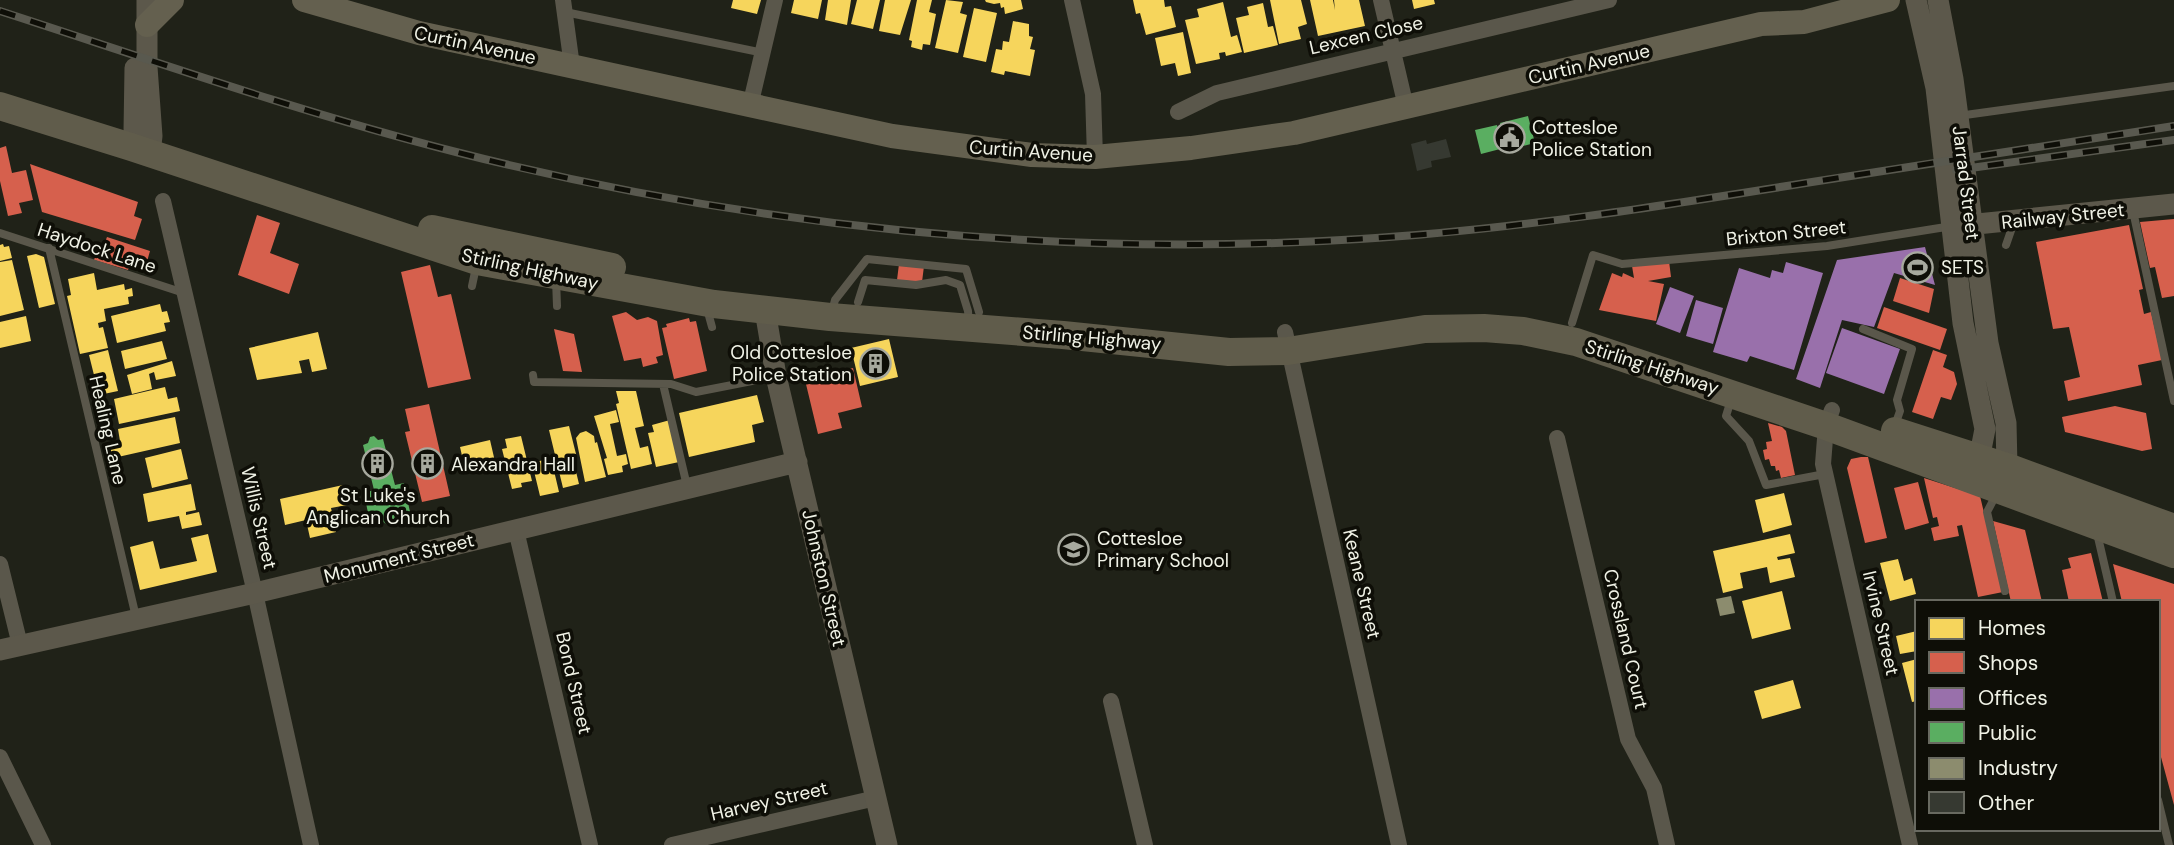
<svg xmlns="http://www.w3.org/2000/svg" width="2174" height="845" viewBox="0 0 2174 845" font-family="'DM Sans',sans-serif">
<rect width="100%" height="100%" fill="#202218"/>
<path fill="#f6d55c" d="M733,0H761L757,14L731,8Z
M794,0H822L818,19L791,13Z
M828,0H851L847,25L825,20Z
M857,0H880L873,29L851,24Z
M885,0H911L900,35L879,31Z
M917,0H932L929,12L936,14L930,45L923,44L922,50L911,47L912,41L909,40Z
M946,0L963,2L960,13L967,15L958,53L935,48Z
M985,0H1021L1023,9L1005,14L1004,7L1001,8L1000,3L994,4L986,2Z
M1133,0H1164L1165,7L1171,6L1176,27L1146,35L1140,13L1136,14Z
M1270,0H1301L1307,24L1298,27L1301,39L1279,44Z
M1310,0H1333L1335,10L1334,0H1359L1365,26L1318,36Z
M1412,0H1434L1435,4L1414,9Z
M1223,2L1231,37L1237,35L1242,52L1226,56L1225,52L1219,53L1220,59L1196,64L1185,20L1199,17L1197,9Z
M1263,3L1268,27L1273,26L1278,45L1244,53L1236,18L1249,15L1247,7Z
M974,8L997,13L986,62L963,57Z
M1013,21L1029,24V36L1033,37L1030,49L1035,50L1030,76L1005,71L1004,75L991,72L996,49L1002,50L1003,41L1009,42Z
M1183,32L1191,73L1178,76L1175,63L1161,66L1155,38Z
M3,244L4,247L9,246L12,258L0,261V245Z
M36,254L44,257L55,304L39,308L27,256Z
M12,260L24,310L0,316V262Z
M94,273L97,290L124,284L125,290L132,288L133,296L128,297L129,304L104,309L106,321L98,323L99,328L103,327L108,348L80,354L67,296L71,295L68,279Z
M160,304L162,312L167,311L170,322L164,323L166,331L117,343L111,316Z
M26,316L31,341L0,348V322Z
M318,332L327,369L312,372L309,359L299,361L302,373L257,380L249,348Z
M889,339L898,377L860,386L851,348Z
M162,341L167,359L125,369L121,351Z
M108,350L118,391L99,395L89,355Z
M172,361L176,376L156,380L154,372L149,374L152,389L132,394L127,375Z
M165,387L168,399L177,397L180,411L119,424L114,399Z
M616,391H636L644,426L635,428L640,448L648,446L652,464L631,469L616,404L619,403Z
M757,395L764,422L752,425L755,442L689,457L679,413Z
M616,410L619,422L610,424L617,456L626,454L628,464L622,466L623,472L608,475L604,459L607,458L594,416Z
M175,417L180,443L109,459L105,444L120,441L118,429Z
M670,420L679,462L656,467L648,433L654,432L652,425Z
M569,426L576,454L572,455L579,484L563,488L549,430Z
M586,431L594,436L595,443L597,442L606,477L585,482L576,438L580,433Z
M521,436L532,481L521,483L522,487L512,489L502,449L507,448L505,439Z
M490,440L496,466L466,473L460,447Z
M181,449L188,479L152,488L145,458Z
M551,458L559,492L540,496L532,463Z
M191,484L196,510L186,512V515L199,512L202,525L182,529L179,516L148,522L143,494Z
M343,485L347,505L331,508L336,532L310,538L306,520L285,525L280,499Z
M1784,493L1792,525L1763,533L1755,500Z
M208,534L217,572L140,590L130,547L153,541L160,569L197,561L191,538Z
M1790,534L1795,553L1777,557L1778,560L1790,558L1795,577L1770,583L1767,567L1740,573L1743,588L1723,593L1713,551Z
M1898,559L1904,581L1912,578L1916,594L1890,601L1880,563Z
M1782,591L1791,629L1752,639L1742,601Z
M1917,631V651L1900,654L1896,636Z
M1917,659V701L1912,702L1902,663Z
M1793,680L1801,708L1762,719L1754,691Z"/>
<path fill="#d6604d" d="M6,146L12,173L26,170L33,200L19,203L22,213L8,216L0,181V148Z
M30,164L138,202L134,216L142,219L135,240L42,212Z
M257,215L280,223L270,253L299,264L289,294L238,275Z
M2174,219V296L2162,298L2155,267L2150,268L2140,222Z
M2129,225L2143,289L2139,290L2144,314L2151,312L2162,360L2138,365L2142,385L2068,401L2064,381L2080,377L2069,327L2053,329L2036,242Z
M107,237L150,251L146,265L131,260L128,270L94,260L98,249L102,250Z
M1669,261L1671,277L1648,281L1664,284L1656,321L1599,310L1612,273L1622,277L1623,273L1634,278L1632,266Z
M899,264L924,266L922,282L897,280Z
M430,265L438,297L451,294L471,379L428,388L401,272Z
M1900,278L1934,289L1929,313L1893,301Z
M1884,307L1947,329L1940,350L1877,328Z
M626,312L637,320L648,317L657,321L663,355L656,357L658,363L643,367L641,358L624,361L612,316Z
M689,318L690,322L696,321L707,371L674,379L662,328L667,327L666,324Z
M554,329L574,334L582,372L563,371Z
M1933,350L1947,355L1943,367L1954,372L1957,384L1951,400L1941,397L1933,419L1912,412Z
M853,368L862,407L838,413L842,428L818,434L805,380Z
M429,404L450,496L422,502L405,432L410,431L405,409Z
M2115,406L2146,413L2152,449L2142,451L2065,432L2062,417Z
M1768,423L1782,427L1786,431L1795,475L1781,478L1779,470L1776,471L1775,466H1771L1769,459L1765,460L1763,450L1767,449L1766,442L1772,441Z
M1861,457H1868L1887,538L1865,543L1847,468L1851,459Z
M1924,478L1980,496L2003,592L1978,597L1962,525L1957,526L1959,536L1934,541L1931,528L1939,526L1937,517L1933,518Z
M1918,482L1929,523L1905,530L1894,488Z
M1993,521L2025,530L2042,602H2011Z
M2091,553L2103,602H2069L2062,570L2071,568L2068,558Z
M2113,564L2174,584V805L2158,746V602H2122Z"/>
<path fill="#9970ab" d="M1925,247L1935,285L1894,273L1874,327L1842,320L1820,388L1796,379L1837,260Z
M1786,262L1823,273L1794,370L1750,356L1747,362L1713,352L1739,268L1770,278L1772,270L1783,273Z
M1670,287L1694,296L1680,333L1656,324Z
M1696,300L1723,308L1713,344L1686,336Z
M1842,328L1900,349L1884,394L1826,373Z"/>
<path fill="#5aae61" d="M1528,116L1535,143L1506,150L1505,144L1504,148L1481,154L1475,130L1497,125L1498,130H1502L1500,123Z
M374,436L378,440L383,439L395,485L404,483L410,512L403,514L398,524L389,526L380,520L370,523L364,493L374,490L363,445L368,443L370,437Z"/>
<path fill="#8c8c6e" d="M1731,596L1735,613L1720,616L1716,599Z"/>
<path fill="#363931" d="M1446,139L1451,157L1431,161L1432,167L1417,171L1411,144L1426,140L1427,144Z"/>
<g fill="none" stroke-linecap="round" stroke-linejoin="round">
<path stroke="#5a574b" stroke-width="8" d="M565,12L764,53
M1958,116L2174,86
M2133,211L2174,401
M0,233L184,293
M2006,245L2014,222
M49,248L136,617
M556,279L557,306
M472,286L476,267
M858,302L865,280L916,285L946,280L960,285L968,311L969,324
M832,311L835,300L867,259L966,269L979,312
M1572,323L1593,255L1622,264L1827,246L1952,226
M712,327L709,316L713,307
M1863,329L1912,349L1897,400L1900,411L1894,428
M533,375L534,382L671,384L696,392L773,377
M663,384L687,486
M1731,400L1726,416L1749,441L1766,485L1825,474
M1996,495L1987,512L2005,591
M2097,533L2113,602
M2158,800L2169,845"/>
<path stroke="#5a574b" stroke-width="16" d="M563,0L572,66
M1072,0L1093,94L1095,157
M1381,0L1406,107
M750,106L775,0
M1178,112L1217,93L1609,0
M163,201L255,593L311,845
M1285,332L1399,845
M1832,410L1826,426L1823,464L1910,845
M1557,438L1628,739L1654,788L1667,845
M516,530L590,845
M0,564L20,645
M1111,701L1145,845
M0,757L43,845
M672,845L876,798"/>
<path stroke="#5c584b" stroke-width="21" d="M147,0V67L152,136L150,153
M1916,0L1936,88L1963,323L1985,429L1977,470
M1938,0L1953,79L1988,343L2006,423L2007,467L2003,478
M131,147L134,131L135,68
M1957,226L2174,204
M765,310L776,376L887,845
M0,650L255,593L797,462"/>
<path stroke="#64604f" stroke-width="24" d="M304,0L419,33L892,136L1032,155L1095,157L1191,148L1294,133L1761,24L1804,22L1888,0
M147,25L172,0"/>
<path stroke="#605c4b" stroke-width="28" d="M0,106L131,147L477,261L714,304L830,317L1063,335L1229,352L1288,351L1425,329L1484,328L1523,331L1576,342L1826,426L2174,554
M432,229L612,267
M1895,431L2007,467L2174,528"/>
<defs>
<path id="rail" d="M0,11C151,60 302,113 456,152C751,227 1057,258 1360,239C1512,230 1662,206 1812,182C1932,163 2053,145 2174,126
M1956,170L2174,140"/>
</defs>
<use href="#rail" stroke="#59594f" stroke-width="8"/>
<use href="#rail" stroke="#0e0e07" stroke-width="5" stroke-dasharray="16" stroke-linecap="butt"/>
</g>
<defs>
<symbol id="civic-ring" viewBox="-11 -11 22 22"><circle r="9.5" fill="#0e0e07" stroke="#a7a99e" stroke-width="1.5"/><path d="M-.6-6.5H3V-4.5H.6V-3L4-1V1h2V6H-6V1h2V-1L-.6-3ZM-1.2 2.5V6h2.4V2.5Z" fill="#a7a99e"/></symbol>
<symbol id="stadium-ring" viewBox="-11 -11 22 22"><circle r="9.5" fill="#0e0e07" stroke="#a7a99e" stroke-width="1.5"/><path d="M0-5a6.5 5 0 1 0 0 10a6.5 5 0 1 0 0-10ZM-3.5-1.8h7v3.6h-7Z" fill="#a7a99e"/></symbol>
<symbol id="building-ring" viewBox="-11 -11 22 22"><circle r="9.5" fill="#0e0e07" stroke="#a7a99e" stroke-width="1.5"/><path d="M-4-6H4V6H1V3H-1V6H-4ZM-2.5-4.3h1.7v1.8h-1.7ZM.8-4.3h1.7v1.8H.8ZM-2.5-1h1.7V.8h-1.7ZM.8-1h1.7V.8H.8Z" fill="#a7a99e"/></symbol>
<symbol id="school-ring" viewBox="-11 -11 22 22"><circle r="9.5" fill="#0e0e07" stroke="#a7a99e" stroke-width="1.5"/><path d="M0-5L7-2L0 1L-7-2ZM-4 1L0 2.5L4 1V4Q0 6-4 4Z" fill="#a7a99e"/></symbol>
</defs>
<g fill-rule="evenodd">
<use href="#civic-ring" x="1492" y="120" width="35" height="35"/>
<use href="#stadium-ring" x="1900" y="250" width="35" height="35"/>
<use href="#building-ring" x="858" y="346" width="35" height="35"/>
<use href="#building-ring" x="360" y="446" width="35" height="35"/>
<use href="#building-ring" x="410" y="446" width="35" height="35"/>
<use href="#school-ring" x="1056" y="532" width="35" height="35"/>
</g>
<g text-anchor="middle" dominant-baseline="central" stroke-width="7" stroke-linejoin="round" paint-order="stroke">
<g font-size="19" fill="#f0f2e6" stroke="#0e0e07">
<text transform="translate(1366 35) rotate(-13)">Lexcen Close</text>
<text transform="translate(475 45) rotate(12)">Curtin Avenue</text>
<text transform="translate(1589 64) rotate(-13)">Curtin Avenue</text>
<text transform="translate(1031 151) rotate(4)">Curtin Avenue</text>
<text transform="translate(1966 183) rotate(83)">Jarrad Street</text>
<text transform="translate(2063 216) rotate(-6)">Railway Street</text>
<text transform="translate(1786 233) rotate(-6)">Brixton Street</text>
<text transform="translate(97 248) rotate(18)">Haydock Lane</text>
<text transform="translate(530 269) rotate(12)">Stirling Highway</text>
<text transform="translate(1092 338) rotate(5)">Stirling Highway</text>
<text transform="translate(1652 367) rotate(18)">Stirling Highway</text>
<text transform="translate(108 430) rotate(77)">Healing Lane</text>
<text transform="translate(259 518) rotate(77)">Willis Street</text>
<text transform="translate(399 558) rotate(-14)">Monument Street</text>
<text transform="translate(824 578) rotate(77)">Johnston Street</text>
<text transform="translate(1362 584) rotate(77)">Keane Street</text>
<text transform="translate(1881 623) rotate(77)">Irvine Street</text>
<text transform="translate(1626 639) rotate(77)">Crossland Court</text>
<text transform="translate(574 683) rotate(77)">Bond Street</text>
<text transform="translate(769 801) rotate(-13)">Harvey Street</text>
</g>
<g font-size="19" fill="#f0f2e6" stroke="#0e0e07" text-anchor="start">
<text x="1532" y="127">Cottesloe<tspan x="1532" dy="22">Police Station</tspan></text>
<text x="1941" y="267">SETS</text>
<text x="852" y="352" text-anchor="end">Old Cottesloe<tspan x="852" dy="22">Police Station</tspan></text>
<text x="451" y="464">Alexandra Hall</text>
<text x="378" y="495" text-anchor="middle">St Luke's<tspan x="378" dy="22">Anglican Church</tspan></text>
<text x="1097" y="538">Cottesloe<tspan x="1097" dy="22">Primary School</tspan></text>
</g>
</g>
<rect x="1915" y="600" width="245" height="231" fill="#0e0e07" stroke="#686960" stroke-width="2"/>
<rect x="1929" y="618" width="35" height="21" fill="#f6d55c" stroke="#686960" stroke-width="2"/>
<text x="1978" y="635" font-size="21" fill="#f0f2e6">Homes</text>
<rect x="1929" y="652" width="35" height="21" fill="#d6604d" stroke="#686960" stroke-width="2"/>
<text x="1978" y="670" font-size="21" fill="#f0f2e6">Shops</text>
<rect x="1929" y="688" width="35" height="21" fill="#9970ab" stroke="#686960" stroke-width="2"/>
<text x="1978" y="705" font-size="21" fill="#f0f2e6">Offices</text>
<rect x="1929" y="722" width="35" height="21" fill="#5aae61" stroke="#686960" stroke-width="2"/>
<text x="1978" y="740" font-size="21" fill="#f0f2e6">Public</text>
<rect x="1929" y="758" width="35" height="21" fill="#8c8c6e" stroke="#686960" stroke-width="2"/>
<text x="1978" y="775" font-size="21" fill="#f0f2e6">Industry</text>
<rect x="1929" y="792" width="35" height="21" fill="#363931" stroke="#686960" stroke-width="2"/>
<text x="1978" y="810" font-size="21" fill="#f0f2e6">Other</text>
</svg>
